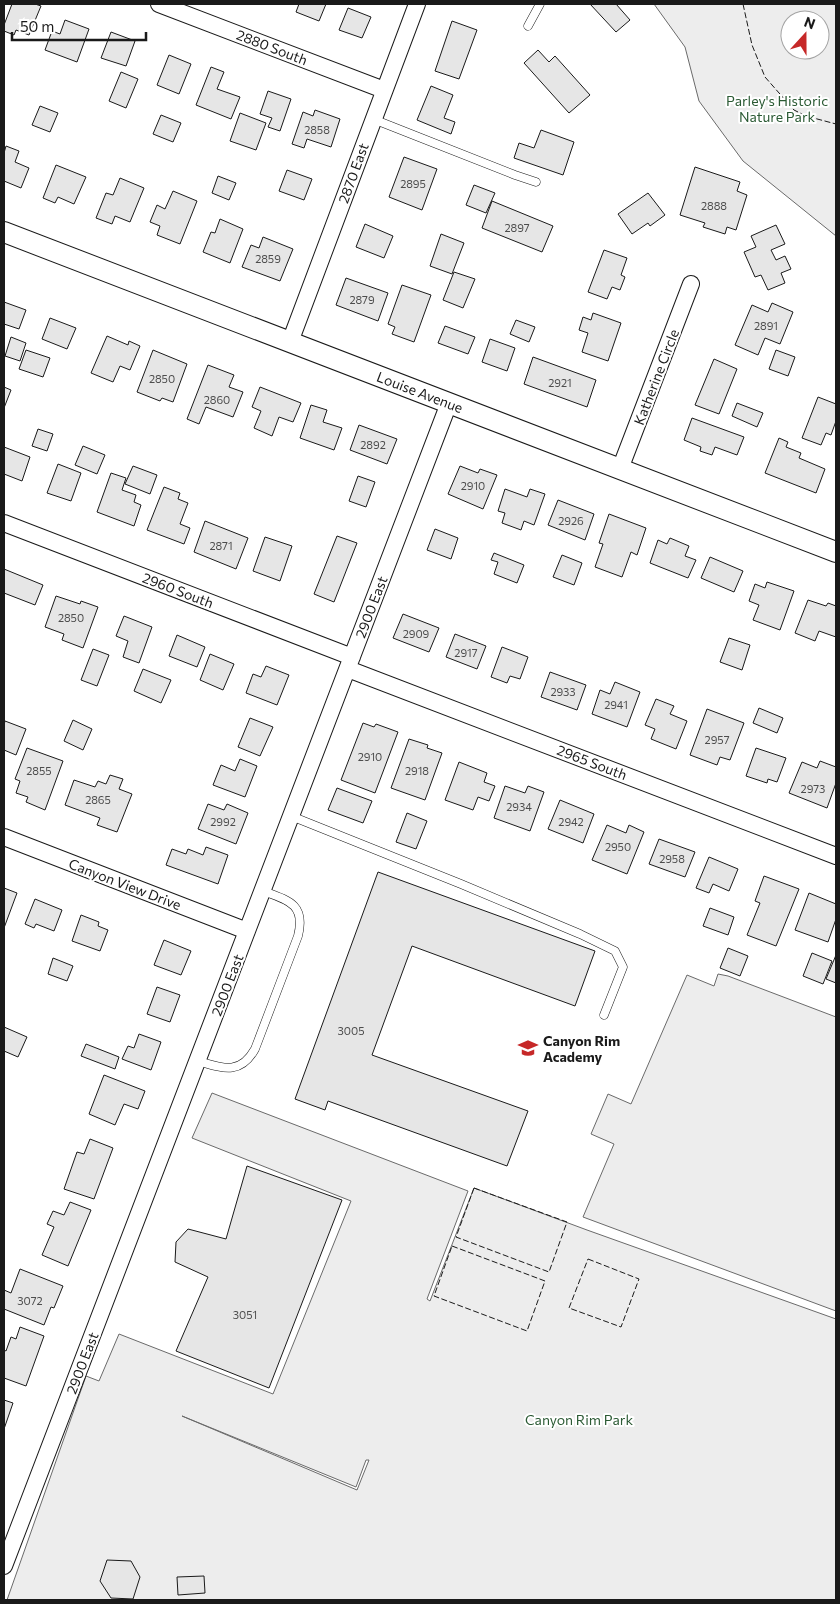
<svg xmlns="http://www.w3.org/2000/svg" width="840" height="1604" viewBox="0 0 840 1604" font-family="Commissioner,sans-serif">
<rect width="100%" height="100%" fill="#fff"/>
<path fill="#ededed" stroke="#6a6a6a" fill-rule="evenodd" d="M654,4H836V236L743,161L699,101L685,47ZM790,20H820V50H790Z
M718,974L728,976L836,1017V1311L583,1217L614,1144L591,1134L608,1094L631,1104L687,975L714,986Z
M212,1093L468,1191L427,1299L430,1301L474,1188L587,1230L836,1319V1600H7L86,1376L99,1381L119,1334L273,1394L351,1201L192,1138ZM182,1416L356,1487L366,1460H369L357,1490Z"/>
<path fill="#e6e6e6" stroke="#1a1a1a" d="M12,4H35L41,6L29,35L16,30L14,35L4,31V25Z
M299,4H326L319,21L296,12Z
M590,4H616L630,20L616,32Z
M348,8L371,17L362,38L339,30Z
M65,20L89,29L77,62L45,50L52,31L60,34Z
M452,21L477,30L459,79L435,71Z
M111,32L135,41L126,66L101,58Z
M538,50L549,62L555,56L590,95L569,113L524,63Z
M169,55L191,64L179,94L157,85Z
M211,67L224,72L217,89L240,97L231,119L196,105Z
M121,72L138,79L126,108L109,101Z
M431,86L453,95L444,118L455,122L451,134L417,120Z
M268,91L291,99L280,131L268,127L272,118L260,114Z
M40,106L58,113L50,132L32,125Z
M315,110L340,119L331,147L307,139L304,148L292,144L303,112L313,116Z
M240,113L266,123L256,150L230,141Z
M161,115L181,123L173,142L153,134Z
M541,130L574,142L563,175L514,158L519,143L534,148Z
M6,146L19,151L15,162L29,168L21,188L4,181V153Z
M404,157L437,169L422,210L389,197Z
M56,165L86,177L74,204L58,197L55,203L43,198Z
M695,167L740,182L737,191L747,195L736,230L727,227L725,234L703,227L705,223L680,215Z
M287,170L312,179L304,200L279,191Z
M218,176L236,183L229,200L212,193Z
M120,178L144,188L130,222L115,216L112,224L96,218L106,193L113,195Z
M474,185L495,193L486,213L466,205Z
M173,191L197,201L180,244L157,235L160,226L150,222L157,205L165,209Z
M648,193L665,215L650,226L648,223L632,234L618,214Z
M492,201L553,226L542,252L482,228Z
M220,219L243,229L230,263L203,252L211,232L215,233Z
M365,224L393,236L384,258L356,247Z
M776,225L785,244L771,250L776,260L785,256L791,269L781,273L785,283L768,290L761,275L755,277L744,252L756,247L751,236Z
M441,234L464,243L452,274L430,266Z
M263,237L293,249L280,281L242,267L251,245L259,248Z
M604,250L627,258L621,275L625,277L620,290L612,287L607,299L588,292Z
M454,272L475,279L463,308L443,300Z
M346,278L388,293L378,321L336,305Z
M402,285L431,295L414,342L392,334L395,327L388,324Z
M4,302L26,310L19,329L4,324Z
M772,303L793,312L780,344L765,338L758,355L735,345L752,305L768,312Z
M593,313L621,323L608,361L582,352L588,333L579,330L583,317L591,320Z
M50,318L76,328L67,349L42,339Z
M516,320L535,327L529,342L510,334Z
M445,326L475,337L468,354L438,343Z
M107,336L128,345L129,341L140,346L130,370L120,366L113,382L91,373Z
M11,337L26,343L20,361L5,356Z
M490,339L515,348L507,371L482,362Z
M26,350L50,358L43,377L19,369Z
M153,350L187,364L173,402L162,398L160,401L137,392Z
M776,350L795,357L788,376L769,369Z
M533,357L596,380L587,407L524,384Z
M714,359L737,369L719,414L695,405Z
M208,365L234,375L229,387L243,392L233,417L206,407L199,424L187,419Z
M4,387L11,390L4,408Z
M260,387L301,403L293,422L279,417L272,436L254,428L261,411L252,407Z
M818,397L836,404V421L831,435L826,433L821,445L802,438Z
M737,403L763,413L757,427L732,416Z
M311,405L327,410L323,422L342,428L334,450L300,438Z
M692,418L744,437L737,455L715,447L712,455L700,451L701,447L684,440Z
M359,425L397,439L387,464L350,450Z
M38,429L53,434L47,451L32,446Z
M779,438L788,442L786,447L801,453L799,458L825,469L816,493L765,473Z
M83,446L105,455L97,474L75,465Z
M4,447L30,457L22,481L4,474Z
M58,464L81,473L71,501L47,493Z
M133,466L157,475L150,494L125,484Z
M460,466L478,473L480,469L497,475L483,509L448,494Z
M111,473L126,478L122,490L136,495L134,502L141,505L134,526L97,512Z
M358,476L375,482L366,507L349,501Z
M164,487L180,493L178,499L188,503L180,524L190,528L184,544L147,530Z
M505,489L527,497L530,489L545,494L534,525L524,521L521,530L502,523L505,513L498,511Z
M558,500L594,514L585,540L548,525Z
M609,514L646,528L637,555L631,552L622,577L595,567L603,544L599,543Z
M205,521L248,538L236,569L194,552Z
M435,529L458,538L451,559L427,550Z
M337,536L357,543L334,602L314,594Z
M265,537L292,546L280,581L253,571Z
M670,538L689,546L685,556L696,560L688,578L650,563L658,540L667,544Z
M494,553L524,565L517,583L494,574L498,562L491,560Z
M562,555L582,563L574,585L553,577Z
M710,557L743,571L734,592L701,578Z
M4,569L43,585L35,605L4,593Z
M767,582L794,591L780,630L753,620L759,605L749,601L755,584L765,588Z
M56,596L80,604L81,601L98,607L83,648L62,640L64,634L45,627Z
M808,600L826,606L828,603L836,606V637L819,631L815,641L795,633Z
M403,614L439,628L429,652L393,638Z
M124,616L152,627L139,663L123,657L128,641L116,636Z
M455,634L486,646L477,669L446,657Z
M177,635L205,647L197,667L169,656Z
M729,638L750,645L742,670L720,662Z
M502,647L528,657L520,679L510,676L507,683L491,677Z
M93,649L109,655L97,686L81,680Z
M210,654L234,664L223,690L200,680Z
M266,666L289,675L277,705L246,693L253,674L261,677Z
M143,669L171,680L161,703L134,691Z
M550,672L586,685L577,710L541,697Z
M615,682L640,692L627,727L592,714L600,690L610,694Z
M656,699L674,706L670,714L687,721L676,749L651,739L655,729L645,725Z
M759,708L783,718L777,733L753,723Z
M707,709L744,723L730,760L720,757L717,765L690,755Z
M250,718L273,727L260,756L238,747Z
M73,720L92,729L83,750L64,741Z
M5,721L26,729L16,755L4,750V725Z
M363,723L374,727L376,724L398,732L375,793L341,780Z
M409,739L428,745L427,748L442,753L425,800L391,788Z
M27,748L63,761L45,810L26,802L28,797L16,793L20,781L15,779Z
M756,748L786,758L777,782L768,779L767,783L746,776Z
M240,759L257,766L245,797L213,785L221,765L235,771Z
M820,761L836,767V783L827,808L789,793L802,762L817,768Z
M459,762L487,773L484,782L495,786L489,801L478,797L473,810L445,800Z
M110,775L123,779L119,789L132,794L117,832L97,825L100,818L65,805L74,780L95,787L98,781L106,784Z
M505,786L525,793L528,786L544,792L530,831L494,818Z
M337,788L372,801L363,823L328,810Z
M560,800L594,814L583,843L548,829Z
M208,804L224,810L227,804L248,813L236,844L198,829Z
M407,813L427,821L416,849L396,842Z
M607,825L626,833L629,825L644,832L627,874L592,860Z
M659,839L695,852L685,877L649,864Z
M206,847L228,855L218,884L166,865L172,849L186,854L188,849L203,855Z
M709,857L738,869L729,891L713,884L709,893L696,888Z
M378,872L595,951L575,1006L412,946L372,1055L528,1111L507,1166L328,1101L325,1110L295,1099Z
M764,876L799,889L776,946L747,935L760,903L755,901Z
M4,888L17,893L4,928Z
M809,893L836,904V919L828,942L795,930Z
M35,899L62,910L54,931L36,924L34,928L25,924Z
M710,908L734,917L728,935L703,926Z
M81,915L99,922L98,926L108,930L100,951L72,941Z
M164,940L191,951L181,975L154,965Z
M728,948L748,956L740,976L720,968Z
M812,953L832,961L823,984L803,976Z
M836,955V983L826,979Z
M53,958L73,966L67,981L48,974Z
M157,987L180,995L170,1022L147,1014Z
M4,1027L27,1037L18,1057L4,1051Z
M139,1034L161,1042L151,1070L122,1059L128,1046L134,1048Z
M86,1044L119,1057L115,1069L81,1056Z
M104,1075L145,1091L138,1109L124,1104L115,1125L89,1114Z
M90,1139L113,1148L94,1199L64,1189L77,1152L84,1154Z
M247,1166L342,1200L269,1388L176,1351L208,1277L175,1262L176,1242L188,1229L226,1239Z
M70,1202L91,1210L68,1266L42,1255L54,1227L47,1224L53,1211L64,1215Z
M20,1269L63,1286L54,1308L51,1307L44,1325L4,1309V1290L11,1293Z
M20,1327L44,1336L26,1386L4,1378V1350L6,1351L11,1337L16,1339Z
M4,1400L13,1403L4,1429Z
M107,1560L131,1561L140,1577L133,1599L111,1598L100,1581Z
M204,1576L205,1593L178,1595L177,1577Z"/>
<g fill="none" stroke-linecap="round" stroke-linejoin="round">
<defs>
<path id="service" d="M528,26L540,4
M373,119L515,175L536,182
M291,816L461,884L580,934L615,951L623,967L604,1015
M198,1061C222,1068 240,1076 255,1049L298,936C306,904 288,900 263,891"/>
<path id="minor" d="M159,4L384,90
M290,342L417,4
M620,469L691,284
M4,523L352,657
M348,669L836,856
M4,837L247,931
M4,1566L449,403"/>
<path id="tertiary" d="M4,232L836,552"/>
</defs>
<use href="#service" stroke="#1a1a1a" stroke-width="9"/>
<use href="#minor" stroke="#1a1a1a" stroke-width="18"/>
<use href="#tertiary" stroke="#1a1a1a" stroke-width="22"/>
<use href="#service" stroke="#fff" stroke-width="8"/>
<use href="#minor" stroke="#fff" stroke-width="16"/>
<use href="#tertiary" stroke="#fff" stroke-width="20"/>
<path stroke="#1a1a1a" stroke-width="1" stroke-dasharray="6 2.5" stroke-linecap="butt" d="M743,4L752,45L765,77L794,110L806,116L836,124
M474,1188L567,1222L549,1272L456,1237Z
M452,1246L545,1281L527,1331L434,1296Z
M588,1259L639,1279L621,1327L569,1308Z"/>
</g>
<defs>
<symbol id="school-bare" viewBox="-9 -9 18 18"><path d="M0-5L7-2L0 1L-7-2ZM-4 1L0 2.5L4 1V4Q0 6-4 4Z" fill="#c62828" stroke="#fff" stroke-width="2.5" paint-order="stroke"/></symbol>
</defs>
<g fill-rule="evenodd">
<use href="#school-bare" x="514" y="1034" width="28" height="28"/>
</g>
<g text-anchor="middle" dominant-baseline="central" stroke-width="4" stroke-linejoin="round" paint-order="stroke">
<g font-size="11" fill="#4d4d4d">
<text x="317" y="129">2858</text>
<text x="413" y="183">2895</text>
<text x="714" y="205">2888</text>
<text x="517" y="227">2897</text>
<text x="268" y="258">2859</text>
<text x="362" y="299">2879</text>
<text x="766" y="325">2891</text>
<text x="162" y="378">2850</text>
<text x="560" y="382">2921</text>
<text x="217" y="399">2860</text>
<text x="373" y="444">2892</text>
<text x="473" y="485">2910</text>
<text x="571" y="520">2926</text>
<text x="221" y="545">2871</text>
<text x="71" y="617">2850</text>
<text x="416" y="633">2909</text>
<text x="466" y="652">2917</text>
<text x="563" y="691">2933</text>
<text x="616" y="704">2941</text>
<text x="717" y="739">2957</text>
<text x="370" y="756">2910</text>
<text x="39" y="770">2855</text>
<text x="417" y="770">2918</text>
<text x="813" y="788">2973</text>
<text x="98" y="799">2865</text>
<text x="519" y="806">2934</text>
<text x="223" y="821">2992</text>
<text x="571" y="821">2942</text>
<text x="618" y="846">2950</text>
<text x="672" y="858">2958</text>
<text x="351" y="1030">3005</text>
<text x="30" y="1300">3072</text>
<text x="245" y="1314">3051</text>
</g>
<g font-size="14" fill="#1a1a1a" stroke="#fff">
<text transform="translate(272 47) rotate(21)">2880 South</text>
<text transform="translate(353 173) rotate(-70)">2870 East</text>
<text transform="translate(656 377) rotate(-69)">Katherine Circle</text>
<text transform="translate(420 392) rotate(21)">Louise Avenue</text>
<text transform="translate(178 590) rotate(21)">2960 South</text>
<text transform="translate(371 607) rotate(-69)">2900 East</text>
<text transform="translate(592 762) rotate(21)">2965 South</text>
<text transform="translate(125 884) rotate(21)">Canyon View Drive</text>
<text transform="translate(227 985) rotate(-69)">2900 East</text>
<text transform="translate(82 1363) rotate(-69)">2900 East</text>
</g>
<g font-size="14" fill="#2b5a34" stroke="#fff">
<text x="777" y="100">Parley's Historic<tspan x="777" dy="16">Nature Park</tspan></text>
<text x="579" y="1419">Canyon Rim Park</text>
</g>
<g font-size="14" font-weight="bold" fill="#1a1a1a" stroke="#fff" text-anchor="start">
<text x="543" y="1040">Canyon Rim<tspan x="543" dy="16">Academy</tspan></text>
</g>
</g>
<rect width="840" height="1604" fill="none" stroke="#1a1a1a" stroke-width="10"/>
<g transform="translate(805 35) rotate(21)"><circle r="24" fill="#ffffff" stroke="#a3a3a3"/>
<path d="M0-4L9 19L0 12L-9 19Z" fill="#c62828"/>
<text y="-8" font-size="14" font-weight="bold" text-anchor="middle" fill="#1a1a1a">N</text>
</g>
<path d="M12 32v8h134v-8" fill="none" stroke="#1a1a1a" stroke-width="2.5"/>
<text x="20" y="32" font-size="15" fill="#1a1a1a" stroke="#ffffff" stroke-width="4" paint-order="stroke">50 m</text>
</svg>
